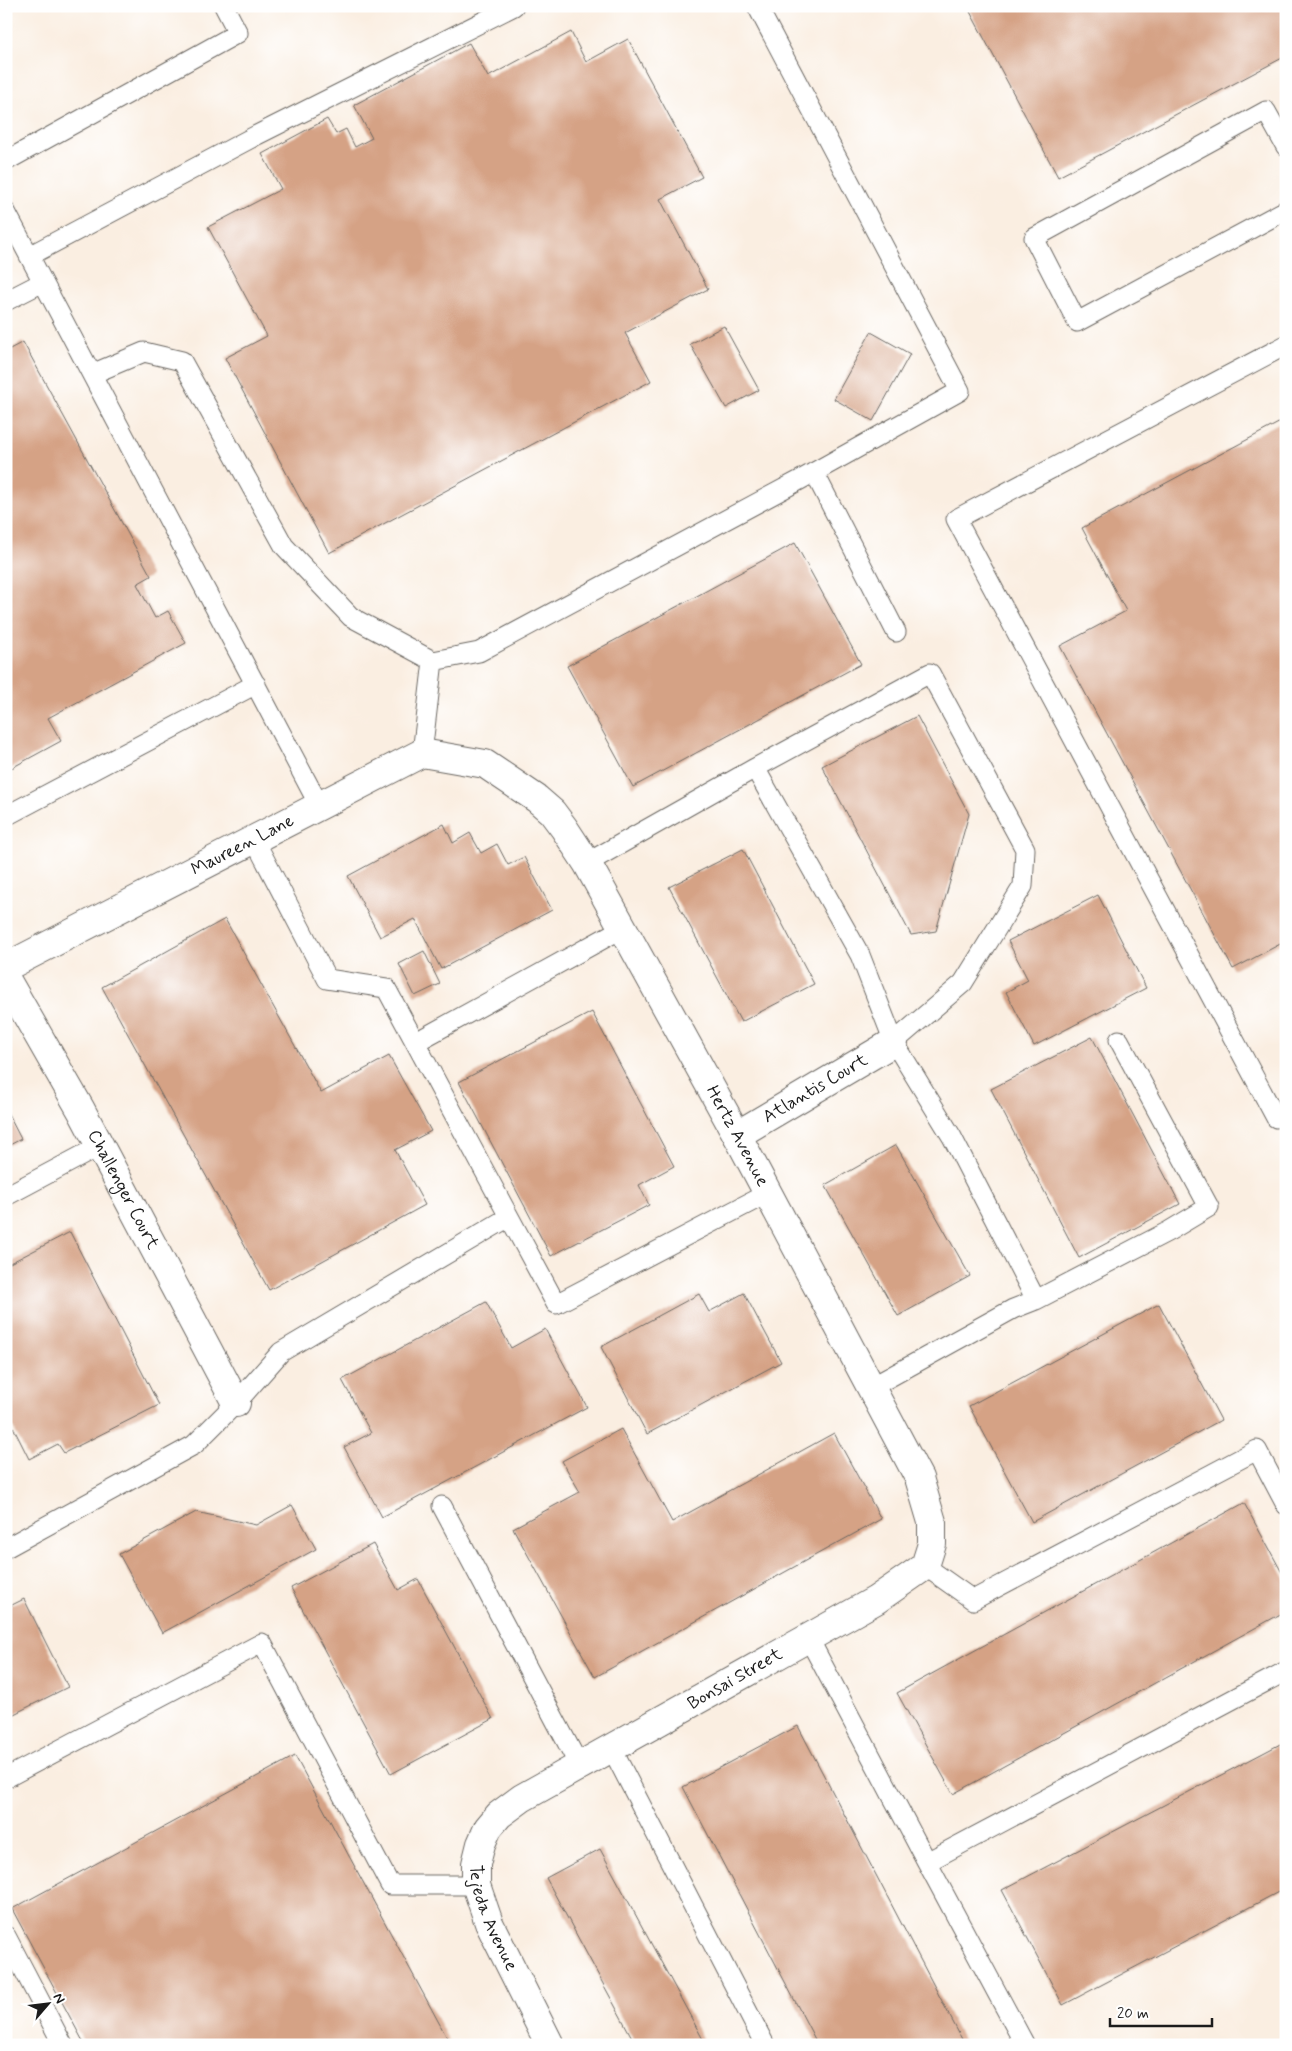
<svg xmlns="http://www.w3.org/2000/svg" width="1292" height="2051" viewBox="0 0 1292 2051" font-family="Mynerve,sans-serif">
<rect width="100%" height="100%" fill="#fff"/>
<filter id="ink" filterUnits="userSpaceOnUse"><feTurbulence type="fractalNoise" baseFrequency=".02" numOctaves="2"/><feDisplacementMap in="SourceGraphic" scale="10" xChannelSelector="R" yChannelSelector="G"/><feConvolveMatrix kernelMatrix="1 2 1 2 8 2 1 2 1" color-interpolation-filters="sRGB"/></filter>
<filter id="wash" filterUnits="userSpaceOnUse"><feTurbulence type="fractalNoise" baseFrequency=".0096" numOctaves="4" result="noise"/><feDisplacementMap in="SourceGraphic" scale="20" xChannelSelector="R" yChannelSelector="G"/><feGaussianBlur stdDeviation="1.12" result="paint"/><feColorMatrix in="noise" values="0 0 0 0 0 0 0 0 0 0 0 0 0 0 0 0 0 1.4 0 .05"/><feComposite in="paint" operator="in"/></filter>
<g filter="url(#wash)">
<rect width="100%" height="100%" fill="#faeee1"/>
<g id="blocks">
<path fill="#d5a285" d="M967,6H1286V56L1058,177Z
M571,32L586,62L628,39L702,177L660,199L708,289L625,333L651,381L329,553L225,358L267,336L208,227L281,189L262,154L327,119L336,134L346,129L355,147L372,138L354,105L469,43L488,77Z
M724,326L759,390L726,408L690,344Z
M871,332L910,354L873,421L834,399Z
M23,342L151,576L137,584L155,618L168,611L186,643L48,718L61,741L6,771V351Z
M1286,419V941L1233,969L1060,646L1126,611L1082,528Z
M795,543L861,664L633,787L567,666Z
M917,716L969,814L936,931L911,935L822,766Z
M444,824L453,843L470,833L481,853L497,844L508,865L524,857L552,910L441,969L415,919L380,937L348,876Z
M743,849L814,984L741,1022L669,887Z
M1098,895L1146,988L1034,1046L1006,992L1028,980L1008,941Z
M225,919L321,1093L389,1056L431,1131L395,1150L425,1205L269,1290L102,987Z
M424,951L440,984L415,996L399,964Z
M592,1012L674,1166L639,1185L649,1205L551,1256L459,1082Z
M1092,1037L1180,1204L1079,1258L991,1089Z
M6,1110L21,1139L6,1147Z
M896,1145L970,1276L898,1316L825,1185Z
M70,1232L159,1405L64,1453L58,1444L29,1459L13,1427L6,1431V1265Z
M744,1293L781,1362L647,1434L601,1347L699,1294L709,1312Z
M486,1302L511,1348L545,1329L587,1407L382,1517L344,1447L371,1433L342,1380Z
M1159,1304L1221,1420L1032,1522L969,1406Z
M621,1429L672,1522L834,1433L881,1519L595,1677L513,1528L580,1492L562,1461Z
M1244,1503L1286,1580V1611L953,1794L897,1693Z
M292,1505L316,1549L162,1633L119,1554L196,1512L256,1525Z
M373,1544L398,1590L418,1579L493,1719L391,1774L291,1588Z
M24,1599L68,1687L6,1718V1608Z
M798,1726L965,2045H818L683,1787Z
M1286,1741V1888L1063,2005L1002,1890Z
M295,1756L451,2045H85L12,1909Z
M600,1849L706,2045H636L546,1878Z"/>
</g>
</g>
<g filter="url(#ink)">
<use href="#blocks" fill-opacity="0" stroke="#6a6661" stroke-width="1"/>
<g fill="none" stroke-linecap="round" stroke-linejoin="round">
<defs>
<path id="lane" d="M1286,147L1266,111L1034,238L1077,322L1286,210
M6,161L238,33L224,6
M6,212L319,805
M29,256L257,135L514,6
M6,301L43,282
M1286,345L956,519L1276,1118L1286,1113
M92,374L144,352L182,361L284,546L351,617L433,661L479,652L800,480L960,391L757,6
M814,472L896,632
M422,753L433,661
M755,768L930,673L1025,849L1023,886L963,983L894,1042
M6,816L256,684
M254,839L327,979L386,988L556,1304L768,1193
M587,863L755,768L860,955L894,1042L952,1137L1036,1300L1013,1309L870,1388
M416,1042L623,928
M6,1196L100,1146
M1036,1300L1169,1231L1209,1207L1119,1040
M442,1506L580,1767
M6,1548L194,1445L236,1403L281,1352L509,1217
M925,1566L973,1600L1257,1450L1286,1505
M808,1637L927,1862
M612,1749L765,2045
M6,1778L262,1643L390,1885H476
M6,1936L63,2045
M1025,2045L927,1862L1286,1671"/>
<g id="street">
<path id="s1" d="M6,967L422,753L485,764L537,799L552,812L564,828L587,863L737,1135L919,1478L932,1522V1544L925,1566L876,1600L522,1798L499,1815L488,1828L481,1844L476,1864V1885L489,1923L550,2045"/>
<path id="s2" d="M6,979L81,1110L236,1403"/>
<path id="s3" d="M737,1135L894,1042"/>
</g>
</defs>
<use href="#lane" stroke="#6a6661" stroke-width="21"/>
<use href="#street" stroke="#6a6661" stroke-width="30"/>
<use href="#lane" stroke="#fff" stroke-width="19"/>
<use href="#street" stroke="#fff" stroke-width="28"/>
</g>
</g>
<g text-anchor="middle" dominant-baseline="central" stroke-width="5" stroke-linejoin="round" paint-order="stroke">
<g font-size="18" fill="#1c1c1c" stroke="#fff">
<text stroke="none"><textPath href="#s1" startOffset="266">Maureen Lane</textPath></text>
<text stroke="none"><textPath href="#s3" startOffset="91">Atlantis Court</textPath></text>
<text stroke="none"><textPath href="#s1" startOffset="988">Hertz Avenue</textPath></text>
<text stroke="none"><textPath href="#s2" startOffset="241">Challenger Court</textPath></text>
<text transform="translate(735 1679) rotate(-30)">Bonsai Street</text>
<text stroke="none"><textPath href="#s1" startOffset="2072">Tejeda Avenue</textPath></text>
</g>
</g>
<rect width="1292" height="2051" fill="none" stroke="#fff" stroke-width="25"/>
<g transform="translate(48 2004) rotate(62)" stroke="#ffffff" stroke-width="4" paint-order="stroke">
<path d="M0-4L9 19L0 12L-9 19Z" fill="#1c1c1c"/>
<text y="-8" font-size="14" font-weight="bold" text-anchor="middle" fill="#1c1c1c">N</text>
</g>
<path d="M1110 2018v8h102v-8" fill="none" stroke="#1c1c1c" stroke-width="2.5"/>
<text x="1117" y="2018" font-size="15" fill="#1c1c1c" stroke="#ffffff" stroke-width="4" paint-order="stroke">20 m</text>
</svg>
